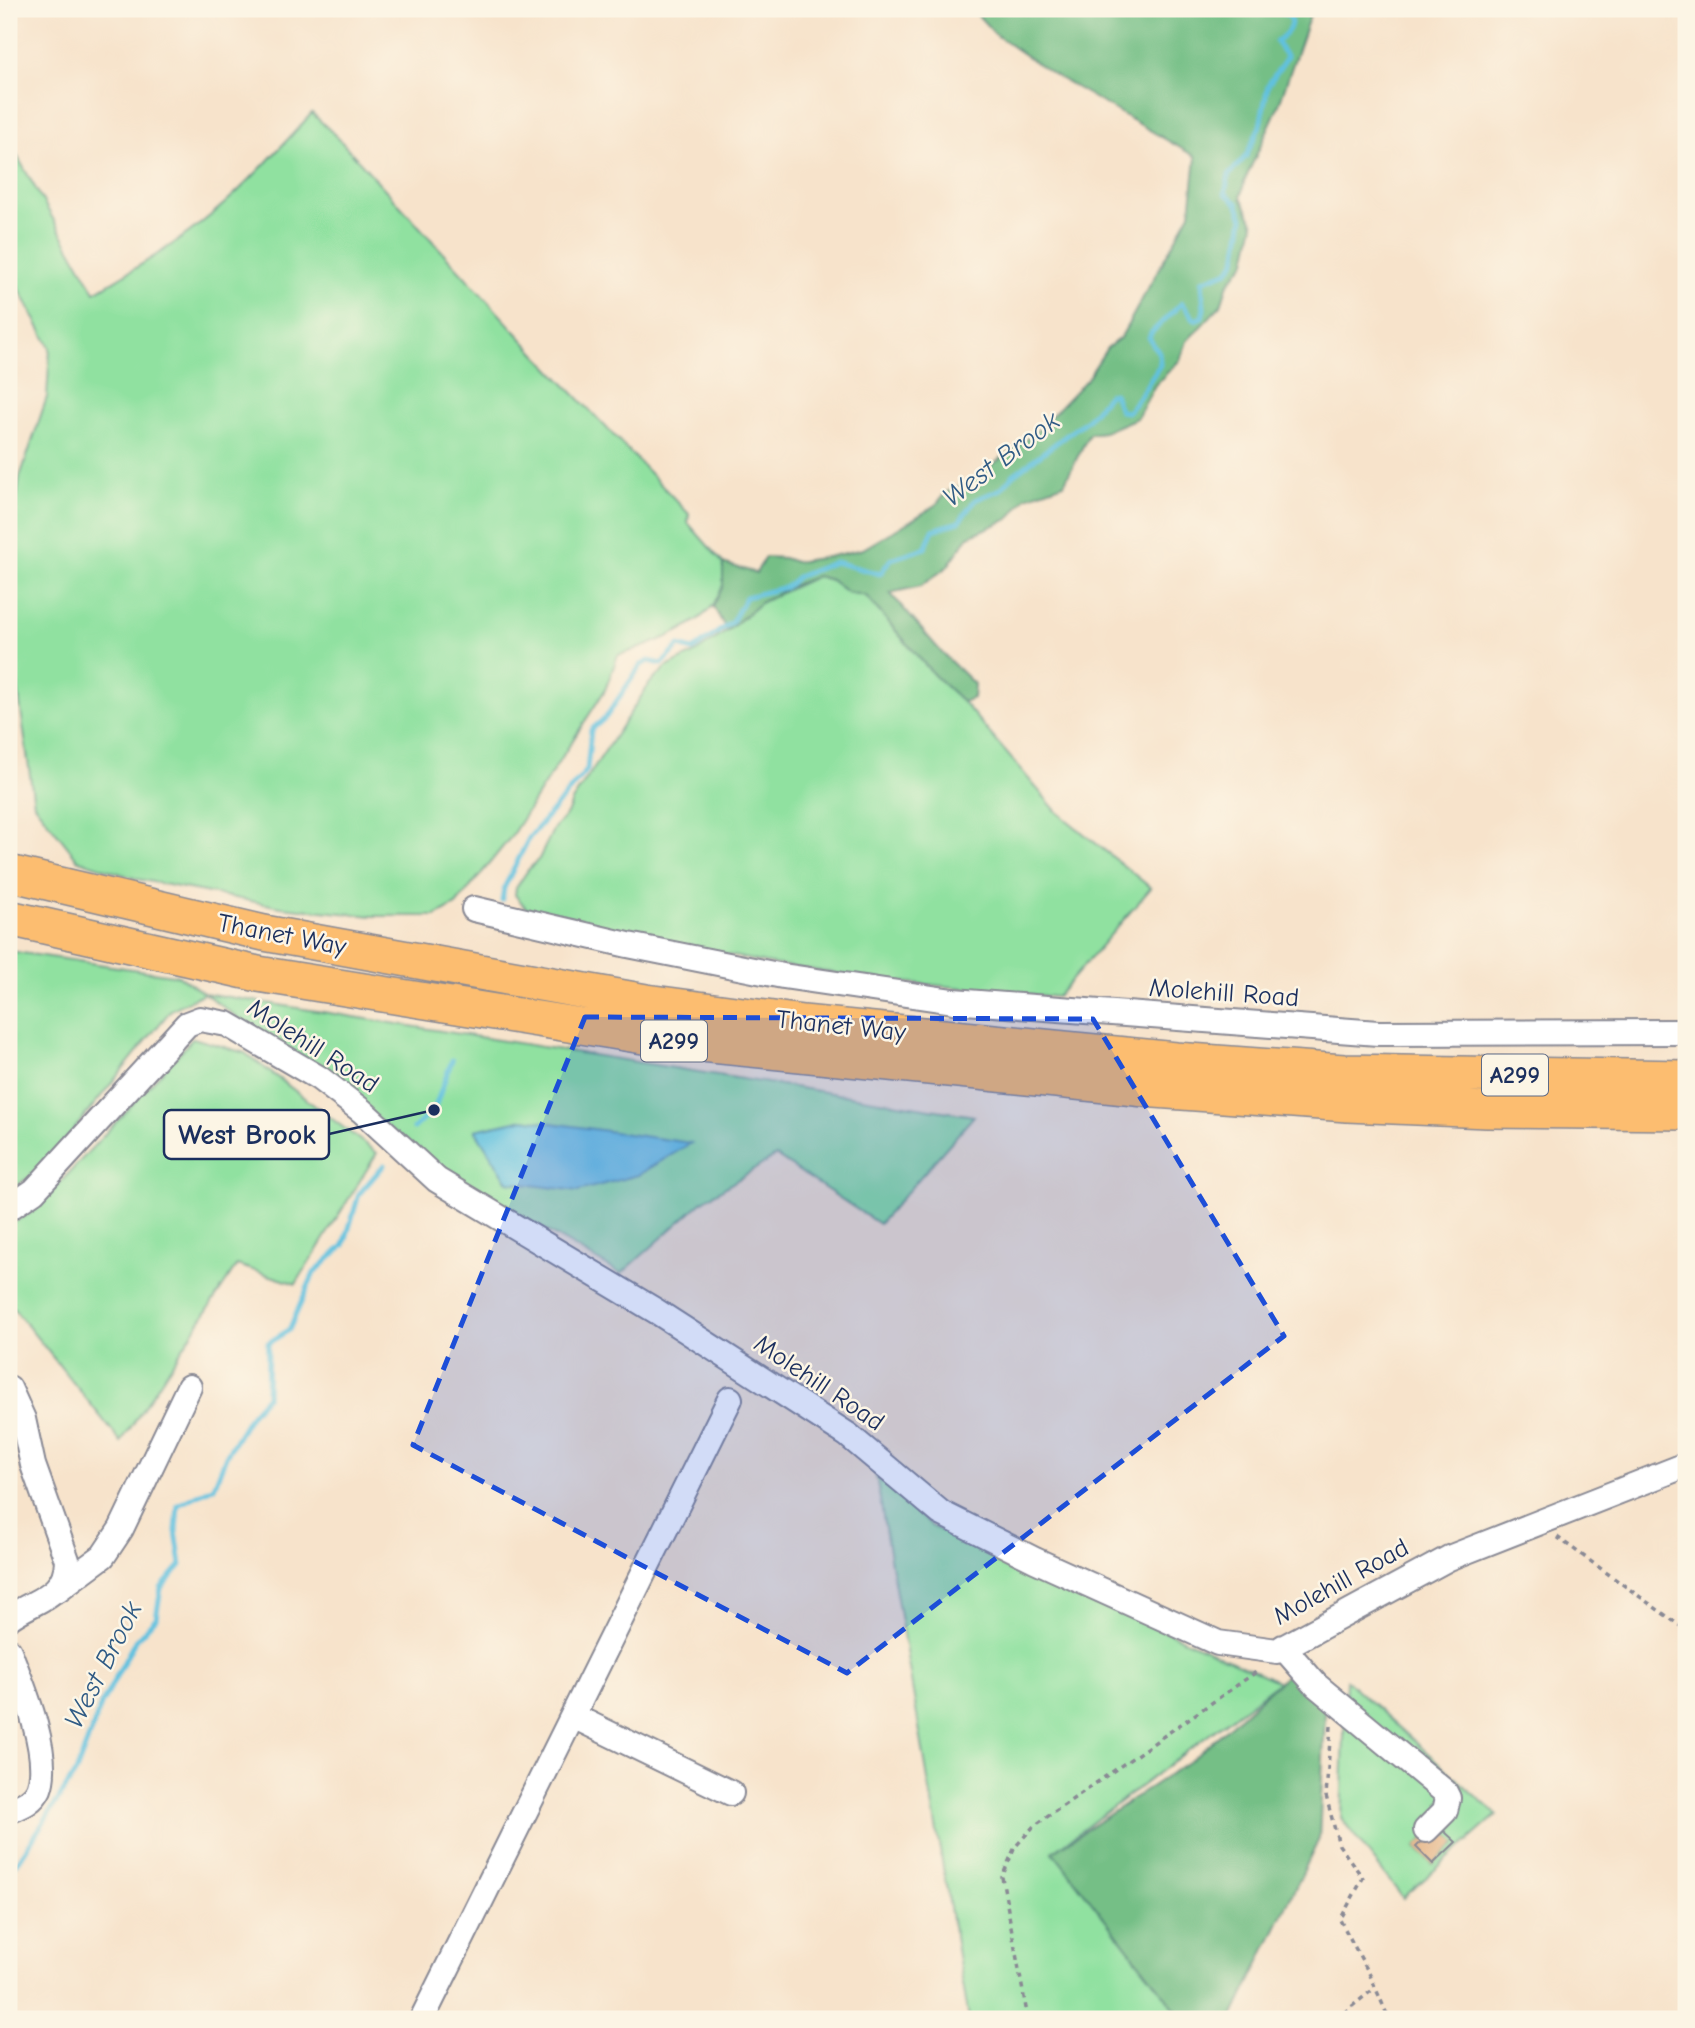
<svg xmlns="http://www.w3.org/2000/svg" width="1695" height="2028" viewBox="0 0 1695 2028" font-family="'Comic Neue',sans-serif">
<rect width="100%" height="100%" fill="#fcf5e5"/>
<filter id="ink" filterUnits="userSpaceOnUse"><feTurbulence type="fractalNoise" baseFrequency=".0143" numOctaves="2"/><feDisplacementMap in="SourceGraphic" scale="14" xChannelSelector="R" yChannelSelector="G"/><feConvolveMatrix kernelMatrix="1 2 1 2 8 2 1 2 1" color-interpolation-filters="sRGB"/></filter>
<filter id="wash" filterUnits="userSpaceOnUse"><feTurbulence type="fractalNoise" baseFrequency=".00686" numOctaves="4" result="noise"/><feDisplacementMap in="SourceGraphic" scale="28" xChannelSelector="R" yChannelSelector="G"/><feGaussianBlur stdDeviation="1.57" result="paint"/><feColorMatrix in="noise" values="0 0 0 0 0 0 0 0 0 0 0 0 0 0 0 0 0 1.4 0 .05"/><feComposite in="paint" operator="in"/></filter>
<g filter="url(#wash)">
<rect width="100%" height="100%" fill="#f7e3cb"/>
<path fill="#90e1a0" stroke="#56887f" stroke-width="2" fill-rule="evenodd" d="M312,113L338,138L536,354L689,514L688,523L723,563C723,569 724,578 723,585C717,622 650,646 618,655L605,690L510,838L456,905L436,916H372L281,907L137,879L78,860L34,804L11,639V555L15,511L20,477L47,397L50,348L9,269V142L95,292C131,271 167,250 200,224C241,192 276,152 312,113Z
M817,576L831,580L847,592L866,596L934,675L963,702L1057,812L1151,888L1057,997L890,981L765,963L543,915L526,908L515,895L516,888L528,870L539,859L554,828L567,814L572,801L650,683L667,667L695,653L727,631L760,603Z
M9,951L179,976L204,993L974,1116L879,1224L776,1156L703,1201L621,1274L458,1179L204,993L171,1010L41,1170L9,1190Z
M193,1038L245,1053L377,1153L296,1284L237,1265L121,1442L9,1303V1225L35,1210Z
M876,1476L931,1526L1279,1682L1053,1852L1183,2019H969Z
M1346,1680L1497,1815L1403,1898L1341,1818ZM1433,1830L1439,1835L1445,1831L1456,1843L1433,1864L1416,1847Z"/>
<path fill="#74bf86" stroke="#487772" stroke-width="2" d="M972,9H1312L1278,107L1244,182L1241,197L1254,224L1246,261L1228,284L1221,305L1187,341L1180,360L1155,385L1137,418L1104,432L1089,434L1064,484L1026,497L1009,519L969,536L947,567L921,586L890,593L943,654L974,684L973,698L963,702L934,675L866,596L847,592L831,580L817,576L792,586L760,603L727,631L713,606L723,586V563L756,573L765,557L784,558L795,562L827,557L863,549L897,529L936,505L945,493L968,483L1036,432L1087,379L1107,348L1121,337L1190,213L1196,157L1051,73L996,35Z
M1292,1670L1326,1697L1319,1839L1232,2019H1183L1053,1852L1194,1758Z"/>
<path fill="#61c1df" stroke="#3e789e" stroke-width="2" d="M524,1119L691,1143L638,1175L578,1191L508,1182L475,1130Z"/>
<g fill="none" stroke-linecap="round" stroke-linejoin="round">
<path stroke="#61c1df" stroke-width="5" d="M502,900L504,888L529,838L587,770L591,730L606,717L641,665L649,661L662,664L679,646L693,650L732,622L746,597L786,587L797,577L835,562L880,574L891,559L925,548L933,530L959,522L975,500L1001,489L1013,475L1087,420L1109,394L1114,393L1120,411L1127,412C1136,405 1151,377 1160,365L1159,353L1149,338L1151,333L1182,303L1195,320L1202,317L1204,309L1202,281L1228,271L1236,260L1243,218L1237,203L1225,193L1229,175L1246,156L1260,126L1268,85L1287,57L1276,42C1285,35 1294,28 1290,16L1274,9
M414,1128L434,1110L452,1060
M9,1870L19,1860L76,1772L101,1705L135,1641L156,1618L161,1588L181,1565L176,1531L178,1505L214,1487L226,1456L251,1414L267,1396L268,1343L289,1330L314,1273L344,1245L359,1194L384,1165"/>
</g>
<g id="blocks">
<path fill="#e3af7f" d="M1434,1830L1439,1835L1444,1831L1456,1842L1433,1864L1416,1847Z"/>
</g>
</g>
<g filter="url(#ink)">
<use href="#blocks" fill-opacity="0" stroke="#898994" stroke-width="2"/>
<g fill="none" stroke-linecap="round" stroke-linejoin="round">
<defs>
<path id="minor" d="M474,909L628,945L783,976L953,1001L1378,1033L1686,1032
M9,1208L34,1191L187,1024L200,1019L227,1024L319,1078L362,1111L437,1180L656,1311L848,1435L941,1513L1035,1560L1218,1643L1277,1651L1449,1558L1686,1465
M9,1388L23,1419L33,1465L67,1560C66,1598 34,1599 9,1618
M57,1590L103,1556L121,1529L189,1387
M1283,1647L1316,1685L1445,1792L1448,1798L1445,1811L1426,1830
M9,1651C22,1684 52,1755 39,1789C33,1802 21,1806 9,1811
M573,1716L731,1793
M422,2019L730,1399"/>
<path id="highway" d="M9,873L264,933L646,1002L803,1023L1176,1060L1344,1072L1686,1078
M9,918L258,974L681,1042L1155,1090L1347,1104L1487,1110L1686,1112"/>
</defs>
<use href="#minor" stroke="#898994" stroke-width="28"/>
<use href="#highway" stroke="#898994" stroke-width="38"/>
<path stroke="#898994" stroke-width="3.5" stroke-dasharray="5 5" stroke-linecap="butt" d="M1557,1537L1686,1630
M1331,1726L1326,1796L1339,1845L1363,1878L1340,1920L1370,1975L1389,2019
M1028,2019L1002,1877L1015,1847L1034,1826L1259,1670
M1336,2019L1375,1988"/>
<use href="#minor" stroke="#fff" stroke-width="24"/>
<use href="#highway" stroke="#fcbd6f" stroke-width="35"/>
</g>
</g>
<path fill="#1d4ed8" fill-opacity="0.2" stroke="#1d4ed8" stroke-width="5" stroke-dasharray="14 9" stroke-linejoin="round" d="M585,1017L1093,1019L1284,1336L847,1673L413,1445Z"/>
<g text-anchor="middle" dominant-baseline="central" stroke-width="5" stroke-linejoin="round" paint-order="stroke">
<g fill="#fcf5e5" stroke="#5e6a86" stroke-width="2">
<rect x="641" y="1020.5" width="66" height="41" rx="5"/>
<rect x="1482" y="1054.5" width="66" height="41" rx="5"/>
</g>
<g font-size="24" font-weight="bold" fill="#1b2f5e">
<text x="674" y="1041">A299</text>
<text x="1515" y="1075">A299</text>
</g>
<g font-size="26" fill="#1b2f5e" stroke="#fcf5e5">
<text transform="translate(282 935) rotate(11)">Thanet Way</text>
<text transform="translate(1224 993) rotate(4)">Molehill Road</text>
<text transform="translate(841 1026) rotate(6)">Thanet Way</text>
<text transform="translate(313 1046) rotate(33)">Molehill Road</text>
<text transform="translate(819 1383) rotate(34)">Molehill Road</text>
<text transform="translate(1341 1582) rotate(-29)">Molehill Road</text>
</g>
<g font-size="28" font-style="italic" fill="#305b85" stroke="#fcf5e5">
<text transform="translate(1001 459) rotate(-37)">West Brook</text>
<text transform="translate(103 1665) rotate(-63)">West Brook</text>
</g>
</g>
<path fill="none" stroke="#1b2f5e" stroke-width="2.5" d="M434 1110L329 1134"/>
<circle fill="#1b2f5e" stroke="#fcf5e5" stroke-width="2.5" cx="434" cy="1110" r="7"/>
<rect fill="#fcf5e5" stroke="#1b2f5e" stroke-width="2.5" x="164" y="1110" width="165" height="49" rx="7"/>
<g font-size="28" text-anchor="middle" font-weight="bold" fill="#1b2f5e">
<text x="247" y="1144">West Brook</text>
</g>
<rect width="1695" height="2028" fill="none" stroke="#fcf5e5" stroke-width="35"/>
</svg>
